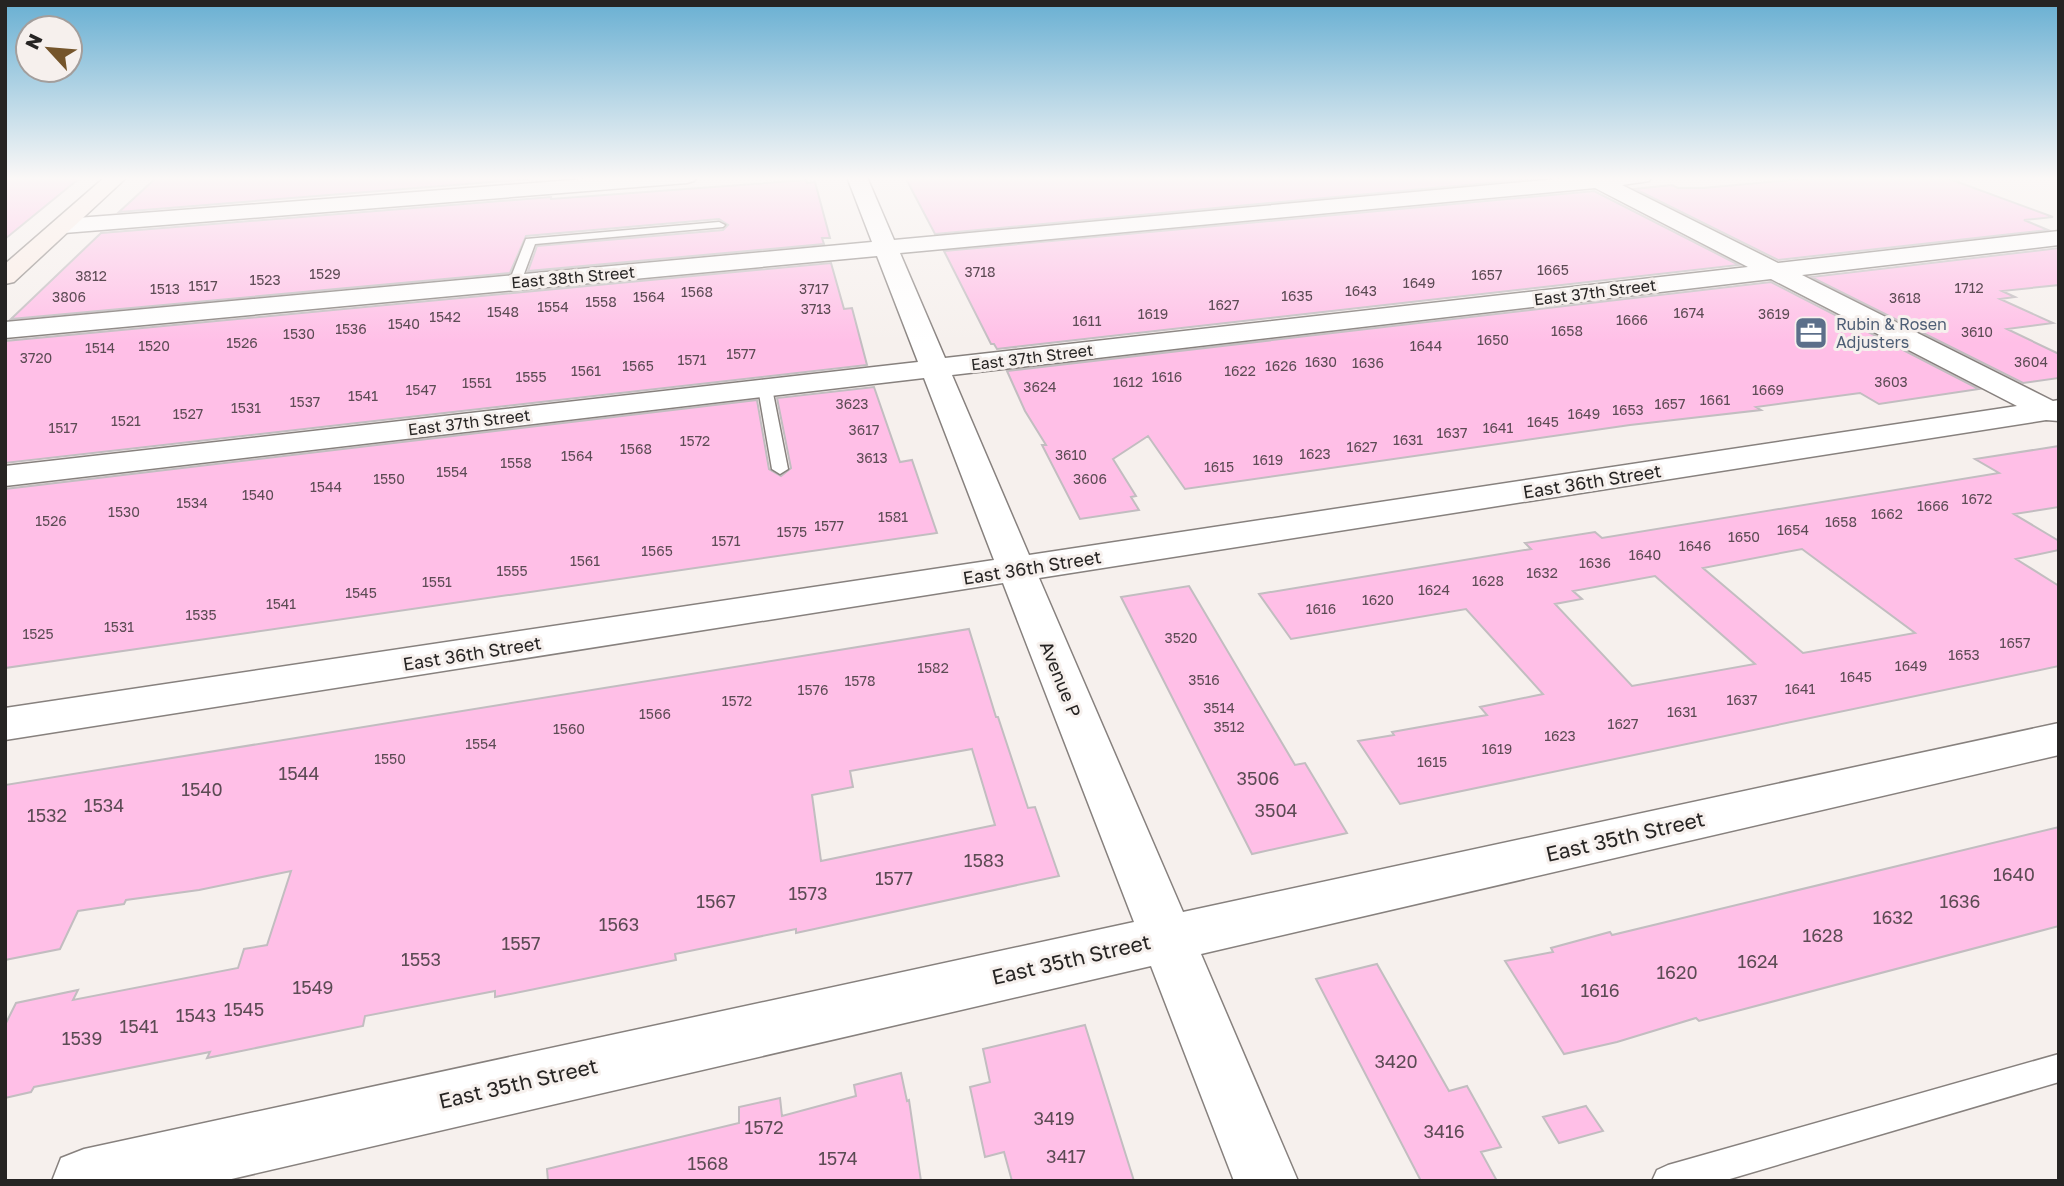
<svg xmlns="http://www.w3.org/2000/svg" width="2064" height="1186" viewBox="0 0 2064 1186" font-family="'Golos Text',sans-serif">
<rect width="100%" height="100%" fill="#f6f0ed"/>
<path fill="#ffbfe7" stroke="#c2bdc0" stroke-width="2" fill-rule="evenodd" d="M5,177H81L5,239Z
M157,177H553L119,212Z
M905,177H1552L935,234Z
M1824,177H1944L2053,217L2024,220L2048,230L1778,260L1635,189L1672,185L1678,188H1703Z
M806,180L807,183L815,182L830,238H822L824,244L528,271L537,246L723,230L728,225L719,219L526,236L510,273L11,319L101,233L551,197V199Z
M1594,191L1739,265L997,349L994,344H991L944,251Z
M2059,248V285L2002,291L2015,297L2000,299L2053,323L2007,329L2059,354V378L2023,383L1811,277Z
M831,263L844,309L852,308L867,365L5,463V341Z
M1771,282L1979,389L1879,404L1860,393L1756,407L1761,410L1630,425L1185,489L1148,436L1113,459L1136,496L1131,497L1139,510L1080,519L1042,445H1046L1025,411L1007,371Z
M874,387L900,462L912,460L937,533L5,668V489L757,400L769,469L781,476L791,468L777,398Z
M2059,446V507L2014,514L2059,541V550L2016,559L2059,586V666L1400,804L1358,741L1394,735L1392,732L1487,715L1480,707L1543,694L1466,609L1291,639L1259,594L1531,549L1525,543L1595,532L1602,538L1999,473L1975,459ZM1802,549L1915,633L1803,653L1703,568ZM1655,576L1755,664L1632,686L1555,604L1582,599L1573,591Z
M1189,586L1295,765L1305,763L1347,833L1252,854L1121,597Z
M969,629L996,717H998L1028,808L1035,807L1059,876L796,933V929L675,954L676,960L535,989L495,997V991L365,1016L363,1026L207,1058L210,1052L34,1087L31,1092L5,1098V1025L16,1003L78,990L73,1000L238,968L244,949L267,945L291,871L199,890L126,900L124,904L78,911L60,949L5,960V785ZM972,749L995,825L821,861L812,795L853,787L850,771Z
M2059,827V926L1699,1021L1696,1018L1617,1042L1564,1054L1505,961L1553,952L1551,948L1610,932L1612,935Z
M1377,964L1449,1091L1467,1086L1501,1147L1481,1152L1497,1181H1421L1316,979Z
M1085,1025L1134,1181H1012L1004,1152L985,1157L970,1087L990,1082L983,1049Z
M901,1073L907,1101L909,1100L921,1181H548L547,1169L739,1123V1107L780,1098L782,1116L856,1096L854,1085Z
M1586,1106L1603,1131L1559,1143L1543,1117Z"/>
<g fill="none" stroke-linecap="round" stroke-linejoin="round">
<defs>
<path id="lane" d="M719,222L725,225L723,227L535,244L521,282L515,286L509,282L526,239Z
M765,384L772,388L788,469L780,474L772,469L758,388Z
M2059,1054V1082L1723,1181H1652L1657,1170L1668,1165Z"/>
<path id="street" d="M611,177H697L694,181L687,183L64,233L56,231L53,226L56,221L64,219Z
M847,177H867L894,240L1578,177H1652L1649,181L1622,185L1778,263L2059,231V245L1802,275L2053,401L2059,400V421L2046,420L1039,578L1183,912L2059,723V755L1201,954L1298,1181H1234L1151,966L223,1181H52L61,1158L84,1149L1134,922L1003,583L5,740V708L994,560L924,378L5,486V466L918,362L877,256L5,338V322L872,242ZM1595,188L1748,267L945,358L900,253ZM1771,279L2017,406L1029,555L952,375Z"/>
<path id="secondary" d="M105,177H127L14,282L5,284V264Z"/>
</defs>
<use href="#lane" stroke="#87817e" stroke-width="3"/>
<use href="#street" stroke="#87817e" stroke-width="3"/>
<use href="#secondary" stroke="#87817e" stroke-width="3"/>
<use href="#lane" fill="#fff" fill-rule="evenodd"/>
<use href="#street" fill="#fff" fill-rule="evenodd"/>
<use href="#secondary" fill="#fbede6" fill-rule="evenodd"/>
</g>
<linearGradient id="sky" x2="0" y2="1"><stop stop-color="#68afd2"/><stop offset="0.52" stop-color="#fbf8f7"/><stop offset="1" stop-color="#fbf8f7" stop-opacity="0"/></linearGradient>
<rect width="2064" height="343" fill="url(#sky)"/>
<defs>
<symbol id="office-square" viewBox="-11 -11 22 22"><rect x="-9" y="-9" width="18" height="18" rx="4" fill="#5c6f8a" stroke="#f6f0ed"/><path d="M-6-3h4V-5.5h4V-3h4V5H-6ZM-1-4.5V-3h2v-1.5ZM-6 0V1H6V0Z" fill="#fff"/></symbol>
</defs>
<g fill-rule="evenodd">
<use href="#office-square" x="1792" y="314" width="38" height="38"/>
</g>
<g text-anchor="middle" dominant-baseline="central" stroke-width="6" stroke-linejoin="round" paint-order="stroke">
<g font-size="14" fill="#5c4b54">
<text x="1553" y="269">1665</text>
<text x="980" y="271">3718</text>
<text x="325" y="273">1529</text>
<text x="1487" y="274">1657</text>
<text x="91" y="275">3812</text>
<text x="265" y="279">1523</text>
<text x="1419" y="282">1649</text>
<text x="203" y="285">1517</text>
<text x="1969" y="287">1712</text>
<text x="165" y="288">1513</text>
<text x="814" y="288">3717</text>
<text x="1361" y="290">1643</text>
<text x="697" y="291">1568</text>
<text x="1297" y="295">1635</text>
<text x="69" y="296">3806</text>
<text x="649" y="296">1564</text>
<text x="1905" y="297">3618</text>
<text x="601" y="301">1558</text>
<text x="1224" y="304">1627</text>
<text x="553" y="306">1554</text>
<text x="816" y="308">3713</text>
<text x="503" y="311">1548</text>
<text x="1689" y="312">1674</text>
<text x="1153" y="313">1619</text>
<text x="1774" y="313">3619</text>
<text x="445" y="316">1542</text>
<text x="1632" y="319">1666</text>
<text x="1087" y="320">1611</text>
<text x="404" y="323">1540</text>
<text x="351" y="328">1536</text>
<text x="1567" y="330">1658</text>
<text x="1977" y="331">3610</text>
<text x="299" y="333">1530</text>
<text x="1493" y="339">1650</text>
<text x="242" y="342">1526</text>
<text x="154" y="345">1520</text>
<text x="1426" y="345">1644</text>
<text x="100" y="347">1514</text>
<text x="741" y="353">1577</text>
<text x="36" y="357">3720</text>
<text x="692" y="359">1571</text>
<text x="1321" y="361">1630</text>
<text x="2031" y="361">3604</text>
<text x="1368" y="362">1636</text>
<text x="638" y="365">1565</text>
<text x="1281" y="365">1626</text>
<text x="586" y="370">1561</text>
<text x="1240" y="370">1622</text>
<text x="531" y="376">1555</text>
<text x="1167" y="376">1616</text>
<text x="1128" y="381">1612</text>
<text x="1891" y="381">3603</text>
<text x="477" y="382">1551</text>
<text x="1040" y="386">3624</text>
<text x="421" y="389">1547</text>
<text x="1768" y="389">1669</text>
<text x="363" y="395">1541</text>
<text x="1715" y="399">1661</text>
<text x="305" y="401">1537</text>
<text x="852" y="403">3623</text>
<text x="1670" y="403">1657</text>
<text x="246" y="407">1531</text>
<text x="1628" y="409">1653</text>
<text x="188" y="413">1527</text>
<text x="1584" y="413">1649</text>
<text x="126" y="420">1521</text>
<text x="1543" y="421">1645</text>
<text x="63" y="427">1517</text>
<text x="1498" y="427">1641</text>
<text x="864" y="429">3617</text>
<text x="1452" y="432">1637</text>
<text x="1408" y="439">1631</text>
<text x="695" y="440">1572</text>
<text x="1362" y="446">1627</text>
<text x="636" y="448">1568</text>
<text x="1315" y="453">1623</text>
<text x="1071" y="454">3610</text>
<text x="577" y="455">1564</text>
<text x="872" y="457">3613</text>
<text x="1268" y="459">1619</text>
<text x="516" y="462">1558</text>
<text x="1219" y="466">1615</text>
<text x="452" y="471">1554</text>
<text x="389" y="478">1550</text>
<text x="1090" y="478">3606</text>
<text x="326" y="486">1544</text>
<text x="258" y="494">1540</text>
<text x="1977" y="498">1672</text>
<text x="192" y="502">1534</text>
<text x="1933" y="505">1666</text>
<text x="124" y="511">1530</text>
<text x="1887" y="513">1662</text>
<text x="893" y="516">1581</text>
<text x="51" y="520">1526</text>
<text x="1841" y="521">1658</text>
<text x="829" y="525">1577</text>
<text x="1793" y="529">1654</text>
<text x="792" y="531">1575</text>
<text x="1744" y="536">1650</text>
<text x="726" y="540">1571</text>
<text x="1695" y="545">1646</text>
<text x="657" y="550">1565</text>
<text x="1645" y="554">1640</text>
<text x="585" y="560">1561</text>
<text x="1595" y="562">1636</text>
<text x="512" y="570">1555</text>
<text x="1542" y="572">1632</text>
<text x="1488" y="580">1628</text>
<text x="437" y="581">1551</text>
<text x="1434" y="589">1624</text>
<text x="361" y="592">1545</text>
<text x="1378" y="599">1620</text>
<text x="281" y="603">1541</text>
<text x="1321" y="608">1616</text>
<text x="201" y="614">1535</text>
<text x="119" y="626">1531</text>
<text x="38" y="633">1525</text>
<text x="1181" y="637">3520</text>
<text x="2015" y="642">1657</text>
<text x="1964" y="654">1653</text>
<text x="1911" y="665">1649</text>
<text x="933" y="667">1582</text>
<text x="1856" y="676">1645</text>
<text x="1204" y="679">3516</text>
<text x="860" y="680">1578</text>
<text x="1800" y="688">1641</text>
<text x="813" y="689">1576</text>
<text x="1742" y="699">1637</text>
<text x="737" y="700">1572</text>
<text x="1219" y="707">3514</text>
<text x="1682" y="711">1631</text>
<text x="655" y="713">1566</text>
<text x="1623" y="723">1627</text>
<text x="1229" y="726">3512</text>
<text x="569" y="728">1560</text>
<text x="1560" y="735">1623</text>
<text x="481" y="743">1554</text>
<text x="1497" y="748">1619</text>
<text x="390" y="758">1550</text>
<text x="1432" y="761">1615</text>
</g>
<g font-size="16" fill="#262423" stroke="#f6f0ed">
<text transform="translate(573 277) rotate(-5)">East 38th Street</text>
<text transform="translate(1595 292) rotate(-7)">East 37th Street</text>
<text transform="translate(1032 357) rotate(-7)">East 37th Street</text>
<text transform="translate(469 422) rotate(-7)">East 37th Street</text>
</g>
<g font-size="16" fill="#4e5e75" stroke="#f6f0ed" text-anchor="start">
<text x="1836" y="324">Rubin &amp; Rosen<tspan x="1836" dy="18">Adjusters</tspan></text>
</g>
<g font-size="18" fill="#262423" stroke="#f6f0ed">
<text transform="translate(1592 481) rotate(-9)">East 36th Street</text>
<text transform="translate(1032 567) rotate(-9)">East 36th Street</text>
<text transform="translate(472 653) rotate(-9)">East 36th Street</text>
<text transform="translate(1061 679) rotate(68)">Avenue P</text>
</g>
<g font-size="18" fill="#5c4b54">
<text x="299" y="773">1544</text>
<text x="1258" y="778">3506</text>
<text x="202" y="789">1540</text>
<text x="104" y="805">1534</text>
<text x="1276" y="810">3504</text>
<text x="47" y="815">1532</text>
<text x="984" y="860">1583</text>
<text x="2014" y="874">1640</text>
<text x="894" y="878">1577</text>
<text x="808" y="893">1573</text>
<text x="716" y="901">1567</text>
<text x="1960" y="901">1636</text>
<text x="1893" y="917">1632</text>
<text x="619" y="924">1563</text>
<text x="1823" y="935">1628</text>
<text x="521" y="943">1557</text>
<text x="421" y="959">1553</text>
<text x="1758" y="961">1624</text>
<text x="1677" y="972">1620</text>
<text x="313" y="987">1549</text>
<text x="1600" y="990">1616</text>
<text x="244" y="1009">1545</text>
<text x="196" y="1015">1543</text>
<text x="139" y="1026">1541</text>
<text x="82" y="1038">1539</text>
<text x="1396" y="1061">3420</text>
<text x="1054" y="1118">3419</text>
<text x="764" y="1127">1572</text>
<text x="1444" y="1131">3416</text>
<text x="1066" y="1156">3417</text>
<text x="838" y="1158">1574</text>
<text x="708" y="1163">1568</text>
</g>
<g font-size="21" fill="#262423" stroke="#f6f0ed">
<text transform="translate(1625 836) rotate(-13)">East 35th Street</text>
<text transform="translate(1071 959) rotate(-13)">East 35th Street</text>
<text transform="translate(518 1083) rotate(-13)">East 35th Street</text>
</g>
</g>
<rect width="2064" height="1186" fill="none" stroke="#262423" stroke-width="14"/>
<g transform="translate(49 49) rotate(296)"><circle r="33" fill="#f6f0ed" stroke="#a39e9c" stroke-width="2"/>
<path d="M0-5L12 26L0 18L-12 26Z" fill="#75552b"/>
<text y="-10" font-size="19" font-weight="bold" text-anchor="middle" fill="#262423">N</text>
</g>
</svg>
